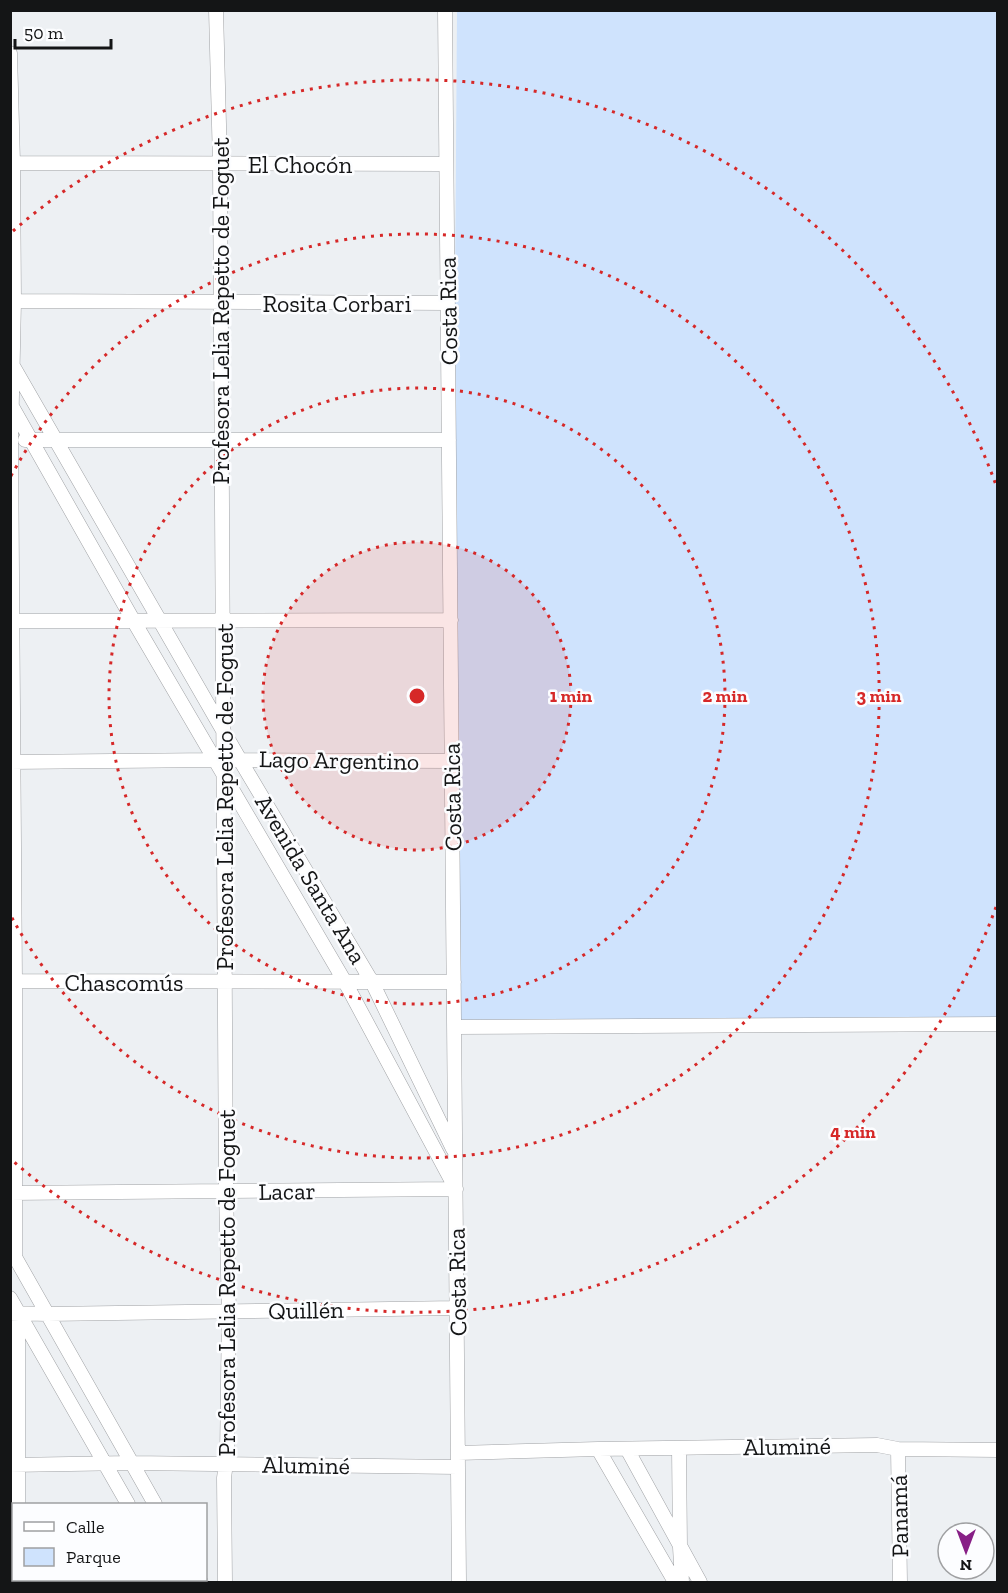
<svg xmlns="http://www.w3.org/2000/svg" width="1008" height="1593" viewBox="0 0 1008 1593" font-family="'Zilla Slab',serif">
<rect width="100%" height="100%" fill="#edf0f3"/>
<path fill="#cfe3fd" d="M457,11H997V1023H459L454,437Z"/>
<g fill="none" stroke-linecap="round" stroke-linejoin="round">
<defs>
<path id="minor" d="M216,10L220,163L226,1192L229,1312L227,1455L224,1478L225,1582
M445,10L459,1582
M10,53L13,163L14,301L11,440L15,981V1258
M10,163L446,164
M10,301L448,303
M13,366L240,760L372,982L453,1149
M10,403L133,620L345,982L456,1189L10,1193
M25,440H449
M10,621L451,620
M10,762L215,760L452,761
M10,981L454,982
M454,1027L998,1024
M11,1250L155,1504
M10,1298L128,1504
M10,1313L47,1314L457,1308
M679,1448L680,1547L682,1582
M598,1449L675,1582
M627,1449L700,1582
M898,1449L900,1582
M458,1453L598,1449L877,1445L898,1449L998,1450
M10,1465L130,1463L458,1467
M18,1504V1315
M19,1580V1582
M171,1580L173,1582
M199,1580L201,1582"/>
</defs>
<use href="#minor" stroke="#a0a2a5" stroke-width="15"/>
<use href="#minor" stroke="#fff" stroke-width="14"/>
</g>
<circle cx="417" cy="696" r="154" fill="#d62828" fill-opacity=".12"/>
<g fill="none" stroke="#d62828" stroke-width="3" stroke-dasharray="3 6">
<circle cx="417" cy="696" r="154"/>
<circle cx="417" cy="696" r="308"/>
<path d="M11 476A462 462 0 1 1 11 916"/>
<path d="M996 907A616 616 0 0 1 13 1161M13 231A616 616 0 0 1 996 485"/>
</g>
<g text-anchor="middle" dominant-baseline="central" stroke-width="5" stroke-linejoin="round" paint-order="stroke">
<g font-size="24" fill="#141516" stroke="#fcfdff">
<text x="300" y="164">El Chocón</text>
<text x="337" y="303">Rosita Corbari</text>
<text transform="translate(220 311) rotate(-90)">Profesora Lelia Repetto de Foguet</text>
<text transform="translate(448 311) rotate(-91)">Costa Rica</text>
<text transform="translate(339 760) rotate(1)">Lago Argentino</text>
<text transform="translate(224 797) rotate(-90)">Profesora Lelia Repetto de Foguet</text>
<text transform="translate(452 797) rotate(-91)">Costa Rica</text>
<text transform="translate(311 879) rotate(59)">Avenida Santa Ana</text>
<text x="124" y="982">Chascomús</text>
<text transform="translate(287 1191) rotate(-1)">Lacar</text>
<text transform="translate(457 1282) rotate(-91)">Costa Rica</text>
<text transform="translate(226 1283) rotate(-90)">Profesora Lelia Repetto de Foguet</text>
<text transform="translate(306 1310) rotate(-1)">Quillén</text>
<text transform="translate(787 1446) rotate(-1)">Aluminé</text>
<text transform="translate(306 1465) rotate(1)">Aluminé</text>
<text transform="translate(899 1516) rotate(-91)">Panamá</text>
</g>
</g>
<circle cx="417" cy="696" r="9" fill="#d62828" stroke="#fcfdff" stroke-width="3"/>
<g font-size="18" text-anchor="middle" font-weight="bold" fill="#d62828" stroke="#fcfdff" stroke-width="5" stroke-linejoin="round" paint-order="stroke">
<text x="571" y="702">1 min</text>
<text x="725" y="702">2 min</text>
<text x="879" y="702">3 min</text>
<text x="853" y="1138">4 min</text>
</g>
<rect width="1008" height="1593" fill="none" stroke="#141516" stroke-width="24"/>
<rect x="12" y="1503" width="195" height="78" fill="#fcfdff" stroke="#9fa0a2" stroke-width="1.5"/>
<rect x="24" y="1522" width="30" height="9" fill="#ffffff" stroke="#9fa0a2" stroke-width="1.5"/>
<text x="66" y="1533" font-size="18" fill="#141516">Calle</text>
<rect x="24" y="1548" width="30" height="18" fill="#cfe3fd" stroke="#9fa0a2" stroke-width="1.5"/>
<text x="66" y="1563" font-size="18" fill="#141516">Parque</text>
<g transform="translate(966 1551) rotate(180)"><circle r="28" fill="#fcfdff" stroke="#9fa0a2" stroke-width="1.5"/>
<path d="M0-4.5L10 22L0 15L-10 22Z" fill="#871f86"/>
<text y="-9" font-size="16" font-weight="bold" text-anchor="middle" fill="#141516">N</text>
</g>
<path d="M15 39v9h96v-9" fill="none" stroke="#141516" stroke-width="3"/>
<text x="24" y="39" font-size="18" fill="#141516" stroke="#fcfdff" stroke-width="4.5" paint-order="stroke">50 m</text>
</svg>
